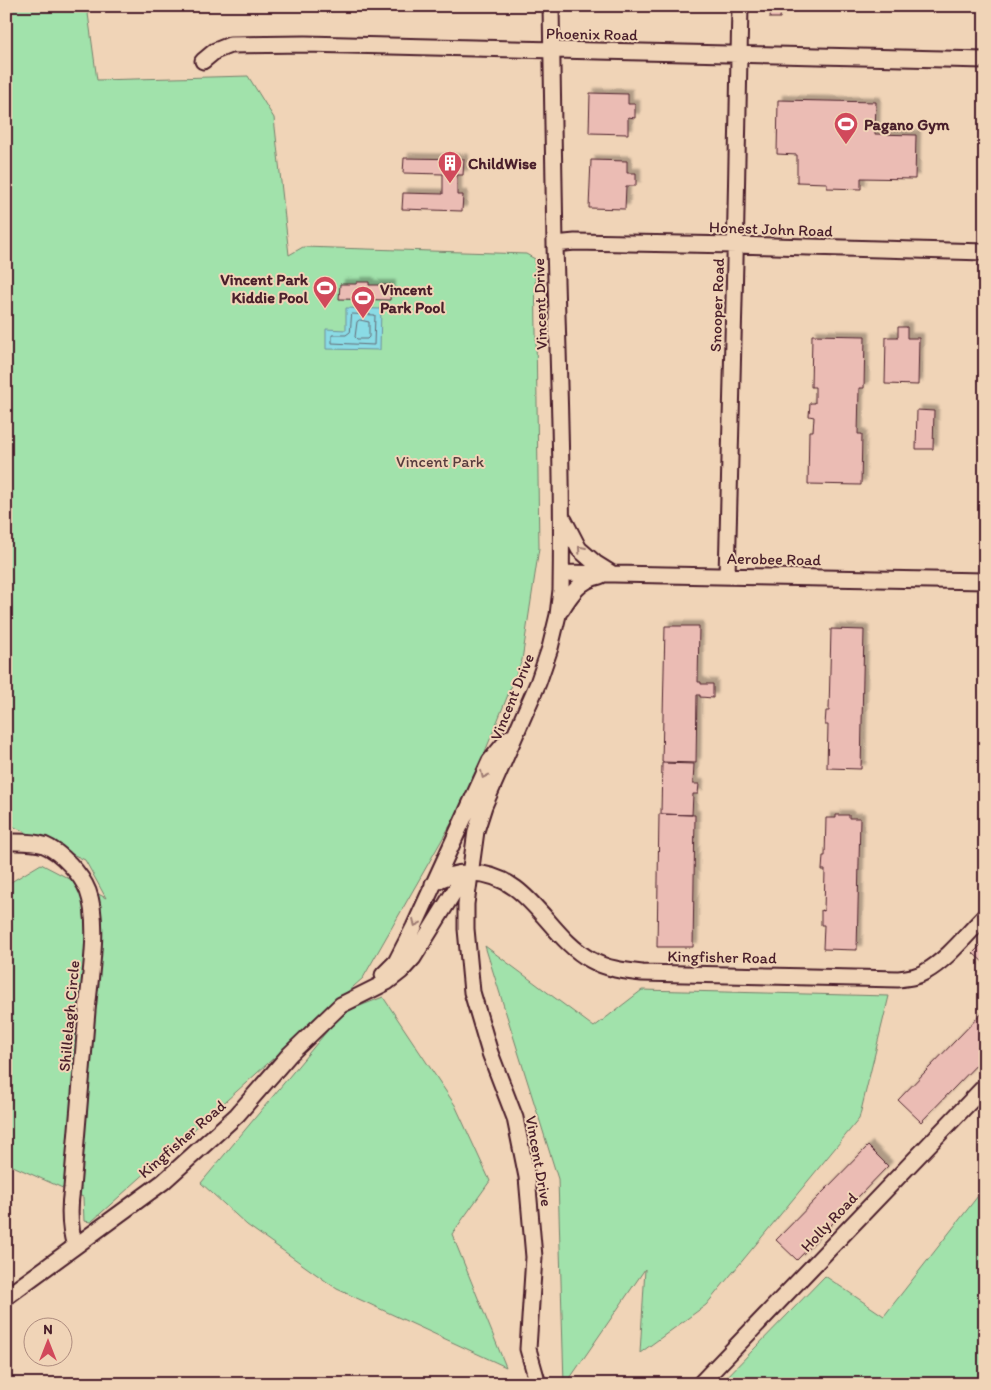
<svg xmlns="http://www.w3.org/2000/svg" width="991" height="1390" viewBox="0 0 991 1390" font-family="Itim,sans-serif">
<defs>
<filter id="shadow"><feDropShadow dx="4.5" dy="-4.5" stdDeviation="1" flood-color="#0004"/></filter>
</defs>
<rect width="100%" height="100%" fill="#f0d4b7"/>
<filter id="ink" filterUnits="userSpaceOnUse"><feTurbulence type="fractalNoise" baseFrequency=".02" numOctaves="2"/><feDisplacementMap in="SourceGraphic" scale="10" xChannelSelector="R" yChannelSelector="G"/><feConvolveMatrix kernelMatrix="1 2 1 2 8 2 1 2 1" color-interpolation-filters="sRGB"/></filter>
<g filter="url(#ink)">
<path fill="#a1e2ab" stroke="#76806b" d="M6,6H87L97,80L248,76L274,118L289,255L303,247L526,254L535,259L539,548L522,660L468,794L363,978L91,1222L84,1221L83,1197L6,1163V885L41,864L106,898L85,860L6,823Z
M485,946L594,1027L642,990L889,996L859,1119L706,1305L640,1353L645,1269L566,1384H564L558,1179Z
M383,997L455,1105L490,1181L452,1234L506,1367L337,1289L247,1225L201,1183L342,1013Z
M985,1187V1384H720L825,1276L884,1316Z"/>
<path fill="#8adbe5" stroke="#70909b" d="M346,308L381,309L380,350L326,349V329L346,330Z"/>
<g fill="none" stroke-linecap="round" stroke-linejoin="round">
<path stroke="#646a75" stroke-width="1" d="M352,314L375,315L374,345L332,343V335H346L350,332Z
M360,320L369,322V337L367,339H357L355,337L357,322Z"/>
</g>
<path fill="#ebbcb4" stroke="#4a1f2b" filter="url(#shadow)" d="M771,6H798H781L780,18H770Z
M590,93L628,94V104H635V118L628,117V134L589,133Z
M778,100L876,102L875,134L916,135L915,179L861,178V189L827,188V183L797,182V155L777,154Z
M404,158L464,159L463,175H457V195H463L462,211L402,209L403,193L443,194V174L403,173Z
M591,160L627,161V173H636V186H626L625,209L589,208Z
M357,282H369V285H391L390,300L339,299L340,284H356Z
M898,327H907V338H919L918,385L885,384L886,337H898Z
M812,335L865,336L864,388H859L858,434H862L861,485L808,484L809,431H813L814,417L809,416L810,403H815V387H811Z
M917,410L934,411L933,449H916Z
M665,626H699L698,682H701V684H713V698L700,697V695H697L696,763L662,762Z
M831,629L864,630L861,769L827,768L828,725H825L826,711H829Z
M662,763L694,764L693,784H699L698,794H693L692,815L661,814Z
M659,814L695,815L693,947H657Z
M836,815H849V818H860L857,950L823,949L824,925H821V910L824,911L825,870H822L823,856H825L826,818H836Z
M985,941V964L973,953Z
M985,1010V1056L921,1122L898,1100Z
M868,1146L888,1166L797,1260L776,1240Z"/>
<g fill="none" stroke-linecap="round" stroke-linejoin="round">
<defs>
<path id="minor" d="M203,61L215,51L230,45L305,44L985,60
M555,244L575,242L736,245L985,252
M564,520L579,549L595,563L611,573
M562,573L985,581
M727,576L735,261L740,6
M561,610C571,594 580,580 600,576
M6,842C18,842 32,841 44,845C61,852 81,874 88,891C100,923 90,977 87,1011C82,1070 77,1129 72,1188C69,1208 69,1227 75,1246
M433,884C445,876 458,872 473,873C530,875 547,936 591,960C607,969 624,971 642,973L898,979C907,978 917,977 925,972C948,959 966,935 985,916
M383,975L396,962L414,927L490,761L509,738
M6,1297L163,1182L237,1115L290,1054L341,1005L387,982L401,971L413,958L457,887L469,872
M538,1384L528,1349L534,1257L527,1177L515,1118L490,1053L472,992L466,929V904L476,831L484,806L538,683L550,648L558,615L561,590C563,475 558,360 555,245C553,165 553,86 551,6
M700,1384L985,1086"/>
</defs>
<use href="#minor" stroke="#4a1f2b" stroke-width="19"/>
<use href="#minor" stroke="#f0d4b7" stroke-width="15"/>
</g>
<defs><path id="oneway-chevron" d="M-2-3.5L2.5 0L-2 3.5" fill="none" stroke-width="1.6" stroke-linecap="round" stroke-linejoin="round" transform="scale(1.25)"/></defs>
<g stroke="#9d7a71">
<use href="#oneway-chevron" transform="translate(581 549) rotate(-131)"/>
<use href="#oneway-chevron" transform="translate(484 775) rotate(115)"/>
<use href="#oneway-chevron" transform="translate(416 923) rotate(115)"/>
</g>
</g>
<defs>
<symbol id="stadium-pin" viewBox="-11 -11 22 30"><path d="M0 17L-7.5 6A9.5 9.5 0 1 1 7.5 6Z" fill="#d1495b" stroke="#f0d4b7"/><path d="M0-5a6.5 5 0 1 0 0 10a6.5 5 0 1 0 0-10ZM-3.5-1.8h7v3.6h-7Z" fill="#fff"/></symbol>
<symbol id="building-pin" viewBox="-11 -11 22 30"><path d="M0 17L-7.5 6A9.5 9.5 0 1 1 7.5 6Z" fill="#d1495b" stroke="#f0d4b7"/><path d="M-4-6H4V6H1V3H-1V6H-4ZM-2.5-4.3h1.7v1.8h-1.7ZM.8-4.3h1.7v1.8H.8ZM-2.5-1h1.7V.8h-1.7ZM.8-1h1.7V.8H.8Z" fill="#fff"/></symbol>
</defs>
<g fill-rule="evenodd">
<use href="#stadium-pin" x="832" y="110" width="28" height="38"/>
<use href="#building-pin" x="436" y="149" width="28" height="38"/>
<use href="#stadium-pin" x="311" y="274" width="28" height="38"/>
<use href="#stadium-pin" x="349" y="284" width="28" height="38"/>
</g>
<g text-anchor="middle" dominant-baseline="central" stroke-width="4" stroke-linejoin="round" paint-order="stroke">
<g font-size="16" fill="#4a1f2b" stroke="#f0d4b7">
<text transform="translate(592 34) rotate(1)">Phoenix Road</text>
<text transform="translate(771 229) rotate(2)">Honest John Road</text>
<text transform="translate(540 304) rotate(-92)">Vincent Drive</text>
<text transform="translate(717 305) rotate(-88)">Snooper Road</text>
<text transform="translate(774 559) rotate(1)">Aerobee Road</text>
<text transform="translate(512 697) rotate(-68)">Vincent Drive</text>
<text transform="translate(722 957) rotate(1)">Kingfisher Road</text>
<text transform="translate(69 1016) rotate(-85)">Shillelagh Circle</text>
<text transform="translate(182 1139) rotate(-41)">Kingfisher Road</text>
<text transform="translate(539 1161) rotate(80)">Vincent Drive</text>
<text transform="translate(829 1222) rotate(-47)">Holly Road</text>
</g>
<g font-size="16" font-weight="bold" fill="#4a1f2b" stroke="#f0d4b7" text-anchor="start">
<text x="864" y="124">Pagano Gym</text>
<text x="468" y="163">ChildWise</text>
<text x="308" y="279" text-anchor="end">Vincent Park<tspan x="308" dy="18">Kiddie Pool</tspan></text>
<text x="380" y="289">Vincent<tspan x="380" dy="18">Park Pool</tspan></text>
</g>
<g font-size="16" fill="#573c3e" stroke="#f0d4b7">
<text x="440" y="461">Vincent Park</text>
</g>
</g>
<rect width="991" height="1390" fill="none" stroke="#f0d4b7" stroke-width="25"/>
<rect x="12" y="12" width="966" height="1365" fill="none" stroke="#4a1f2b" stroke-width="2" filter="url(#ink)"/>
<g transform="translate(48 1342)"><circle r="24" fill="#f0d4b7" stroke="#ae8c7f"/>
<path d="M0-4L9 19L0 12L-9 19Z" fill="#d1495b"/>
<text y="-8" font-size="14" font-weight="bold" text-anchor="middle" fill="#4a1f2b">N</text>
</g>
</svg>
